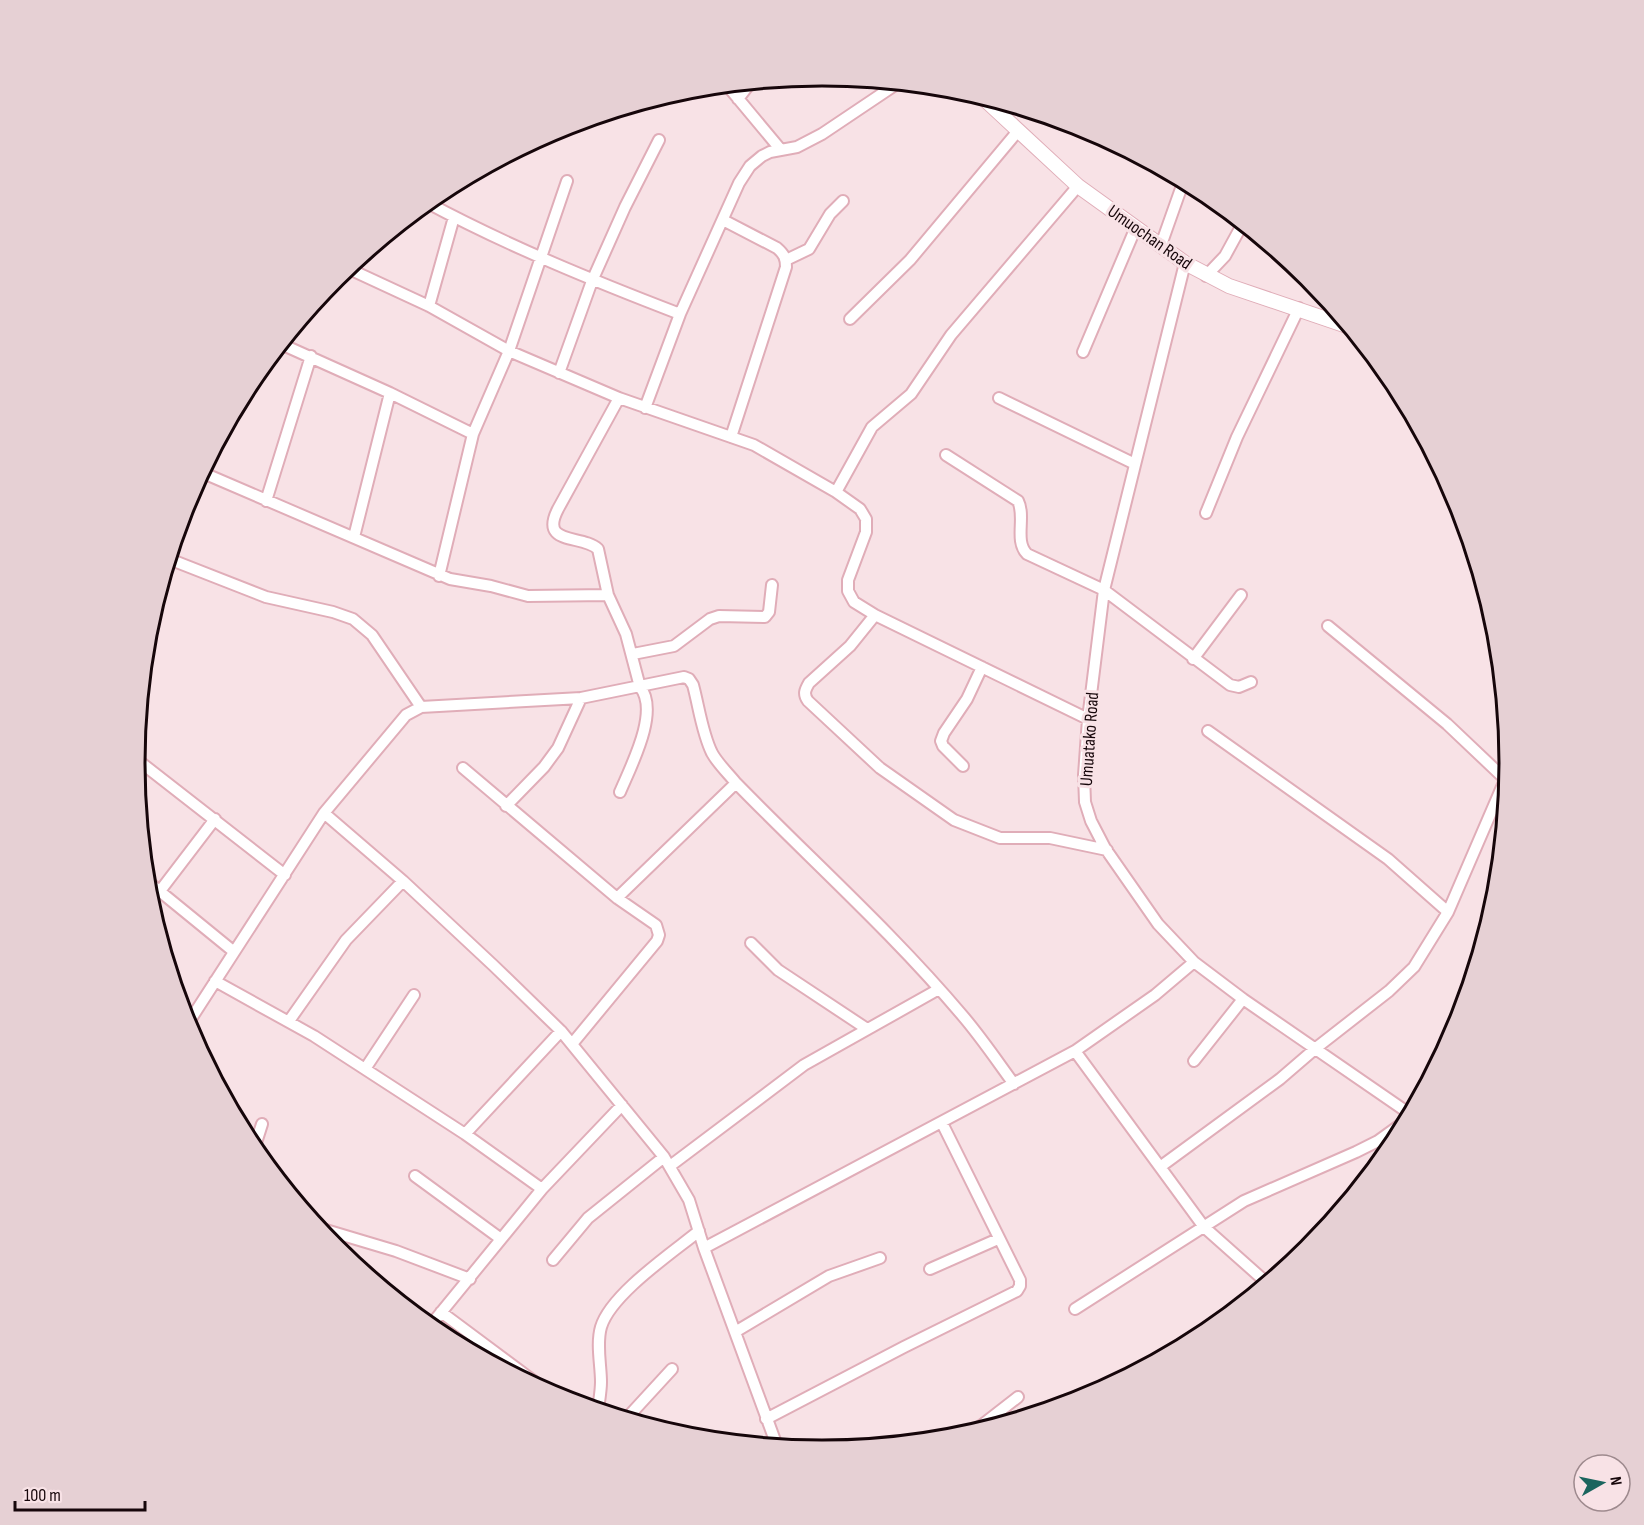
<svg xmlns="http://www.w3.org/2000/svg" width="1644" height="1525" font-family="'Sofia Sans Condensed',sans-serif">
  <style>
    .lines { fill: none; stroke-linecap: round; stroke-linejoin: round }
    .street-casing { stroke: #e0adb8; stroke-width: 14 }
    .secondary-casing { stroke: #e0adb8; stroke-width: 16 }
    .street { stroke: #fff; stroke-width: 10 }
    .secondary { stroke: #fff; stroke-width: 14 }
    .labels { text-anchor: middle; stroke-width: 6; stroke-linejoin: round; paint-order: stroke }
    .street-label { font-size: 18px; fill: #16060a; stroke: #f8e2e6 }
    .rim { fill: none; stroke: #16060a; stroke-width: 3 }
  </style>
  <rect width="100%" height="100%" fill="#f8e2e6"/>
  <g class="lines">
    <!-- street casing -->
    <g class="street-casing">
      <path id="street" d="M726 84 781 150
        M738 99 751 82
        M426 202C508 246 594 281 680 314
        M723 220 777 248C784 254 786 258 786 267L731 437
        M1161 245 1184 180
        M786 260 809 249 830 214 843 201
        M1185 263 1104 590 1088 719 1084 775 1085 802 1091 821 1105 848 1158 924 1194 962 1243 999 1410 1114
        M347 268 429 306 509 351 619 398 754 445 836 492 860 509 866 519V532L848 580V591L854 602 875 615 1088 719
        M1206 276 1225 256 1243 223
        M429 306 454 217
        M850 319 910 260 1018 131
        M281 344 390 393 473 434
        M1083 352 1136 227
        M559 373 592 281 625 207 659 140
        M619 398 558 509C539 546 582 534 598 549L608 595 626 634 640 687C660 711 631 766 620 792
        M999 398 1135 464
        M645 408 680 314 739 183 750 166 762 156 770 152 797 147 822 134 898 83
        M946 455 1018 501C1026 517 1014 541 1027 554L1104 590 1230 685 1239 687 1251 682
        M201 472 450 579 491 586 528 596 608 595
        M836 492 872 427 911 394 951 335 1078 186
        M266 501 311 356
        M1206 513 1237 437 1299 308
        M354 537 390 393
        M169 559 266 597 333 612 353 619 372 635 421 707
        M439 576 473 434 509 351 567 181
        M875 615 850 646 809 683C805 690 803 694 808 701L880 768 954 820 1000 838H1050L1107 850
        M1328 626 1447 724 1505 779
        M633 654 674 646 710 619 719 616 765 617 769 612 772 585
        M1193 659 1241 595
        M1208 731 1388 859 1448 912
        M135 758 285 875
        M963 766 943 746 941 741 944 733 967 699 982 667
        M463 768 617 898 656 925 659 935 657 941 572 1044
        M506 806 544 767 558 748 581 698
        M324 813 403 881 494 966 561 1031 664 1157 689 1200 704 1248 777 1446
        M146 880 233 951
        M160 891 215 819
        M617 898 736 783
        M751 943 778 970 867 1029
        M215 981 314 1036 465 1134 542 1189
        M289 1021 346 940 403 881
        M187 1025 324 813 406 715 421 707 581 698 684 677 689 679 693 685C699 707 702 733 712 753 718 764 728 773 736 783 811 860 892 932 962 1015 981 1037 997 1061 1014 1084
        M1075 1051 1204 1227 1267 1283
        M1194 1061 1243 999
        M365 1069 414 995
        M465 1134 561 1031
        M254 1149 262 1124
        M670 1166 804 1065 939 989
        M1160 1167 1280 1079 1316 1048 1389 991 1414 967 1448 912 1508 773
        M415 1176 501 1239
        M319 1228 396 1251 470 1279
        M704 1248 1075 1051 1155 995 1194 962
        M553 1260 588 1218 664 1157
        M930 1269 998 1239
        M1075 1309 1244 1201 1356 1152 1378 1141 1407 1120
        M441 1312 547 1391
        M430 1326 542 1189 622 1105
        M735 1332 829 1276 880 1258
        M1128 1375 1130 1374
        M598 1410C599 1401 601 1391 601 1382 601 1365 596 1344 601 1327 611 1294 672 1253 699 1231
        M627 1418 672 1369
        M766 1419 904 1347 1017 1291 1020 1286V1280L942 1123
        M973 1432 1018 1397"/>
    </g>
    <!-- secondary casing -->
    <g class="secondary-casing">
      <path id="secondary" d="M981 96 1078 186 1185 263 1229 286 1350 327"/>
    </g>
    <!-- street -->
    <use href="#street" class="street"/>
    <!-- secondary -->
    <use href="#secondary" class="secondary"/>
  </g>
  <g class="labels">
    <!-- street labels -->
    <g class="street-label">
      <text transform="translate(1150 237) rotate(35)" y="6">Umuochan Road</text>
      <text transform="translate(1089 739) rotate(-86)" y="6">Umuatako Road</text>
    </g>
  </g>
  <!-- crop -->
  <path d="M0 0H1644V1525H0ZM145 763a677 677 0 1 1 1354 0a677 677 0 1 1-1354 0Z" fill="#e6d0d4" fill-rule="evenodd"/>
  <path class="rim" d="M145 763a677 677 0 1 1 1354 0a677 677 0 1 1-1354 0Z"/>
  <!-- north arrow -->
  <g transform="translate(1602 1483) rotate(81)"><circle r="28" fill="#f8e2e6" stroke="#9e8a8e" stroke-width="1.5"/>
  <path d="M0-4.5L10 22L0 15L-10 22Z" fill="#1b655e"/>
  <text y="-9" font-size="16" font-weight="bold" text-anchor="middle" fill="#16060a">N</text>
  </g>
  <!-- scale -->
  <path d="M15 1501v9h130v-9" fill="none" stroke="#16060a" stroke-width="3"/>
  <text x="24" y="1501" font-size="18" fill="#16060a" stroke="#f8e2e6" stroke-width="4.5" paint-order="stroke">100 m</text>
</svg>
